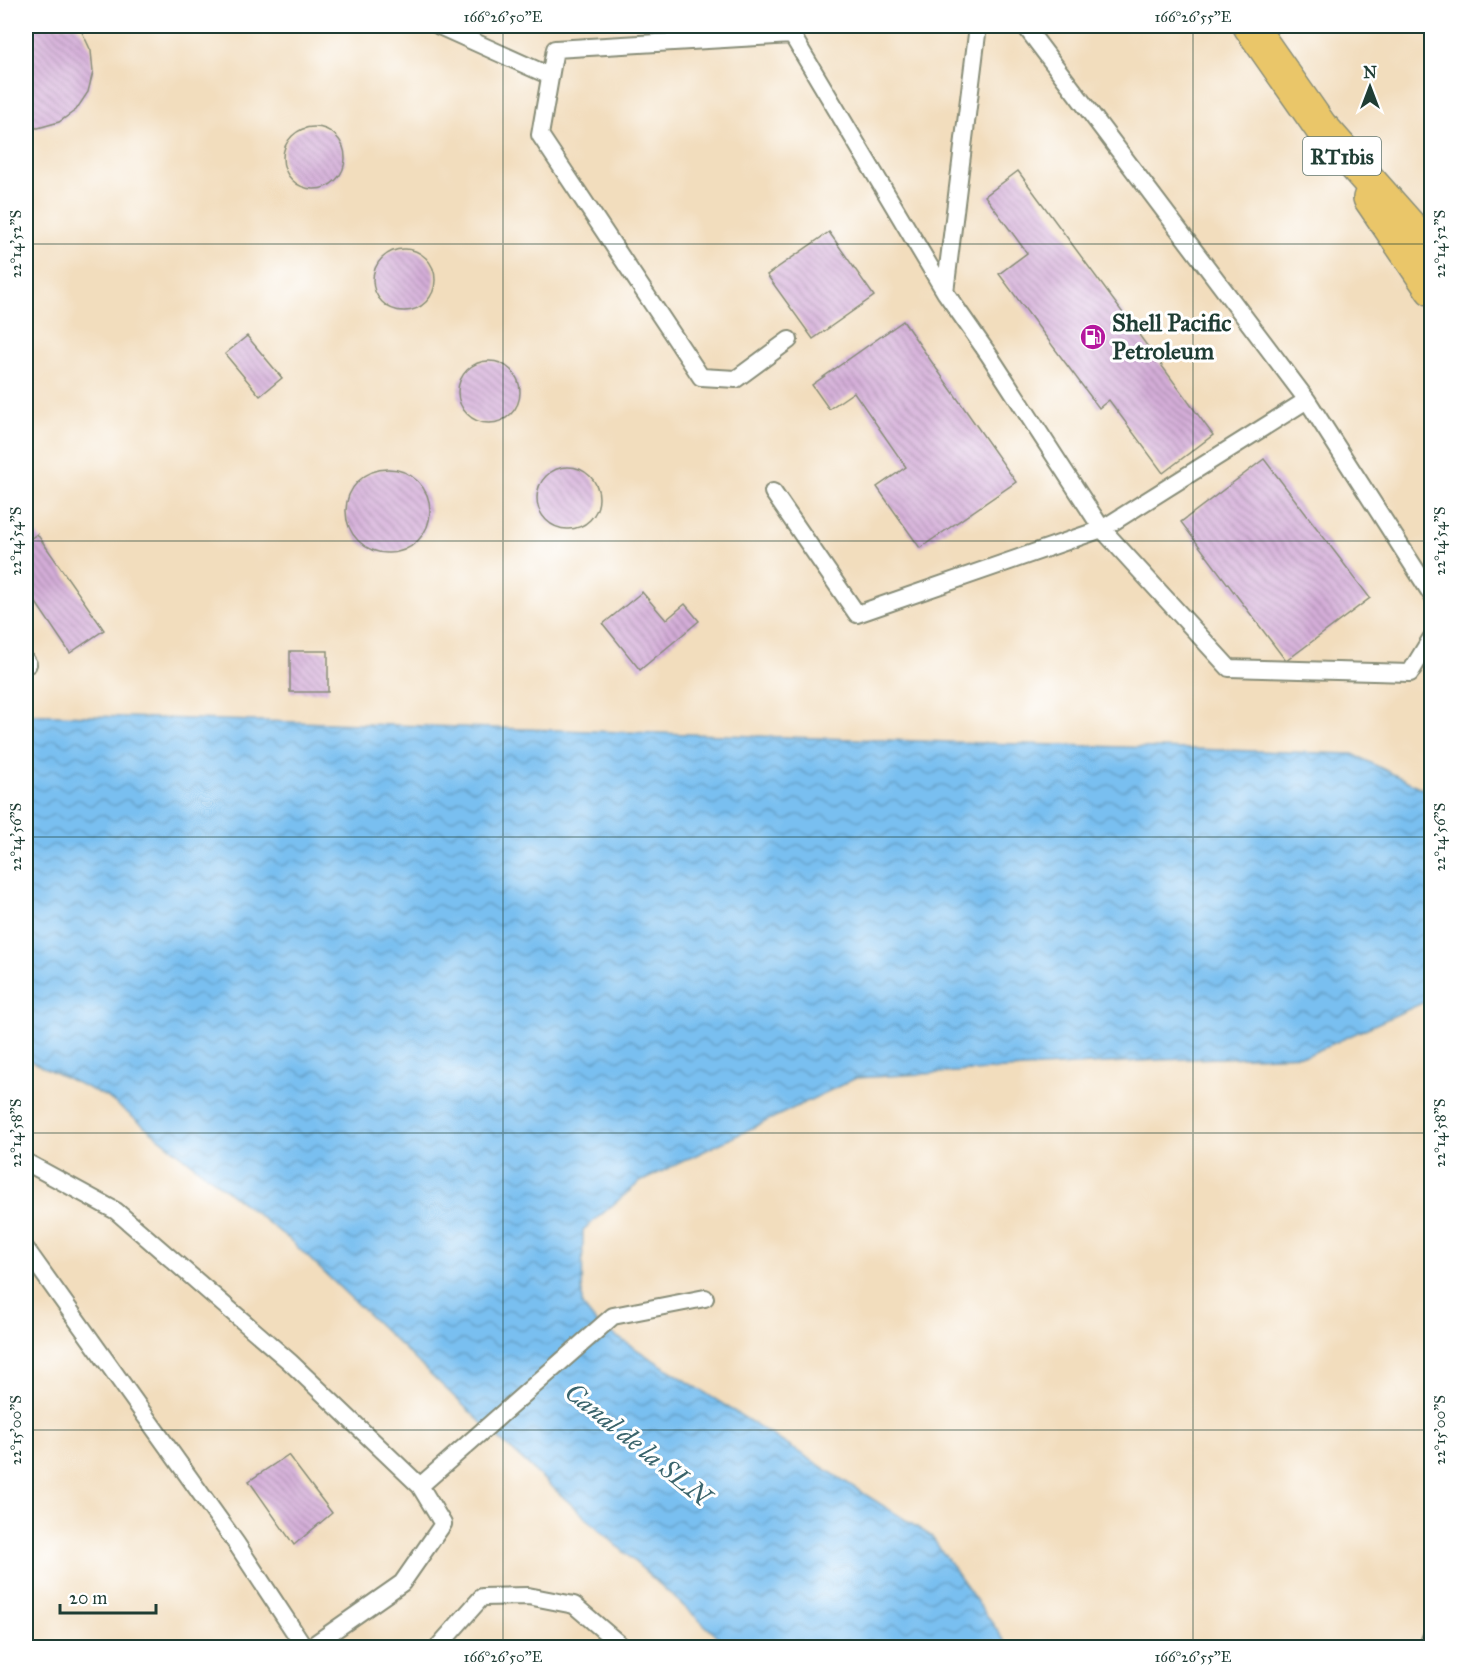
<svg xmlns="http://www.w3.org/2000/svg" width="1457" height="1673" font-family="'IM FELL Great Primer',serif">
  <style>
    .water { fill: url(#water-waves); stroke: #4c7e92; stroke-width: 1.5 }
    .building { fill: url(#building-back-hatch) }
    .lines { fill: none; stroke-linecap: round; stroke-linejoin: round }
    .service-casing { stroke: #888d78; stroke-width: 20 }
    .primary-casing { stroke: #888d78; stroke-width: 36 }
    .trunk-casing { stroke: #888d78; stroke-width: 36 }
    .service { stroke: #fff; stroke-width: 16 }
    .primary { stroke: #eac669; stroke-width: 33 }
    .trunk { stroke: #eac669; stroke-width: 33 }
    .ticks { fill: none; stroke: #1f3d34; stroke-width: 1.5; stroke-opacity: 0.45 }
    .labels { text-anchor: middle; stroke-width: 6; stroke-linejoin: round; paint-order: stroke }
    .shield { fill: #fff; stroke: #627771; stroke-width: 1.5 }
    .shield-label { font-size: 22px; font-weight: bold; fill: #1f3d34 }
    .poi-label { font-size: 24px; font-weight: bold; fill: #1f3d34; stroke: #fff; text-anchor: start }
    .water-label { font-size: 26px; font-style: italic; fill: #3a646c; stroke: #fff }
    .neatline { fill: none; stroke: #1f3d34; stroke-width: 2 }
    .ticks-label { font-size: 15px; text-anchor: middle; fill: #1f3d34 }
  </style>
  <defs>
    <pattern id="water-waves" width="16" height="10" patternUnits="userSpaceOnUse" patternTransform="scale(1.5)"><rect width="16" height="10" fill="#79bff0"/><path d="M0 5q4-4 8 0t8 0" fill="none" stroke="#639cc3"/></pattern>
    <pattern id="building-back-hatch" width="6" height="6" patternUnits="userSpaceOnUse" patternTransform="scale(1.5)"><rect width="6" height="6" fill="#d4add8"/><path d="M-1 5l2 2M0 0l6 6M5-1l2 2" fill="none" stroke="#ab8eb0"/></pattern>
  </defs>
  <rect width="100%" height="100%" fill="#fff"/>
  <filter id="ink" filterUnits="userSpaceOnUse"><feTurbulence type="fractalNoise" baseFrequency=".0167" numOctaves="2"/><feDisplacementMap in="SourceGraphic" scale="12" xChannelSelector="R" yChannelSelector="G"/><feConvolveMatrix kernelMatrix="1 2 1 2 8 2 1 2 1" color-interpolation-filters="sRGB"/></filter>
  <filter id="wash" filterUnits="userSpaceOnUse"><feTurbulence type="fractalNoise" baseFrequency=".008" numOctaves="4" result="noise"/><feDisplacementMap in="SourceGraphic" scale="24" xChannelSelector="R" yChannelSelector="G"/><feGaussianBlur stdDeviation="1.35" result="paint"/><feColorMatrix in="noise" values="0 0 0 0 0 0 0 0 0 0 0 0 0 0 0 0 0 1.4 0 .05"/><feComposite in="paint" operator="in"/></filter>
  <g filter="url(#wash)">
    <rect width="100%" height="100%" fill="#f2ddbd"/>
    <!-- water -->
    <path class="water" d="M26 714 1353 754 1431 793V999L1308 1055 1159 1060 856 1078 640 1182 583 1230 582 1305 598 1325 931 1536 1009 1647H729L487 1428 290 1240 107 1097 26 1059Z"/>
    <g id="blocks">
      <!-- building -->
      <path class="building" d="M26 26H76L82 32 91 51 93 72 88 92 76 110 59 122 38 128 26 127Z
        M283 158a31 31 0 1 1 62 0a31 31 0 1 1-62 0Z
        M1018 171 1213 435 1163 473 1109 400 1099 408 999 274 1027 253 985 196Z
        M829 232 874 296 813 339 767 275Z
        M373 280a31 31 0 1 1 62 0a31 31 0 1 1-62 0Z
        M903 321 1016 482 920 548 877 487 906 467 854 392 829 409 812 385Z
        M247 336 282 378 260 396 225 354Z
        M458 392a31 31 0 1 1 62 0a31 31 0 1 1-62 0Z
        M1264 459 1370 598 1286 661 1181 522Z
        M537 498a31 31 0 1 1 62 0a31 31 0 1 1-62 0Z
        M346 511a42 42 0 1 1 84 0a42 42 0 1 1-84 0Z
        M37 534 104 630 70 653 26 588V542Z
        M642 592 666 620 685 604 699 621 640 670 603 624Z
        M290 651H328V692H290Z
        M288 1455 332 1513 294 1545 249 1481Z"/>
    </g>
  </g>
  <g filter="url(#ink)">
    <use href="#blocks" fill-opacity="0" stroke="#888d78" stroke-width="1.5"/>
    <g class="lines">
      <!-- service casing -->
      <g class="service-casing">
        <path id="service" d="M439 26 550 76
          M1025 26 1307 400 1432 595
          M945 292 978 26
          M789 340 736 379 701 377 540 135 555 49 792 35 945 292 989 355 1102 529 1229 668 1410 673 1432 637
          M773 492 857 614 1102 529 1307 400
          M26 661 28 664
          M26 1162 116 1211 290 1362 420 1486 443 1524 402 1583 309 1648
          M26 1249 236 1543 305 1648
          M420 1486 613 1316 705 1298
          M437 1648 482 1597 528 1596 574 1605 624 1648
          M1427 1648 1432 1635"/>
      </g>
      <!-- primary casing -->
      <g class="primary-casing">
        <path id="primary" d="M1250 26 1341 156
          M1370 198 1432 289"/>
      </g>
      <!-- trunk casing -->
      <g class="trunk-casing">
        <path id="trunk" d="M1325 131 1432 252"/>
      </g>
      <!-- service -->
      <use href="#service" class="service"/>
      <!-- primary -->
      <use href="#primary" class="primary"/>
      <!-- trunk -->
      <use href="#trunk" class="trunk"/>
    </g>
  </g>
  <!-- ticks -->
  <path class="ticks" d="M503 26V1648M1193 26V1648M26 244H1432M26 541H1432M26 837H1432M26 1133H1432M26 1430H1432"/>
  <!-- icons -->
  <defs>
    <g id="fuel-disc" transform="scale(1.35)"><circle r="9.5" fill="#b5179e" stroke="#fff"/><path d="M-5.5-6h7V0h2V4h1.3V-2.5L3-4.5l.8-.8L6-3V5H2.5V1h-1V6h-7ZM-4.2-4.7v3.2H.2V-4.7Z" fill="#fff"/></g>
  </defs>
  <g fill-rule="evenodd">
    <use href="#fuel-disc" x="1093" y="337"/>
  </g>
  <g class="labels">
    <!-- shield labels -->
    <rect class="shield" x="1303" y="137" width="78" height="38" rx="4.5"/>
    <g class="shield-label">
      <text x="1342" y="164">RT1bis</text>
    </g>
    <!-- poi labels -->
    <g class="poi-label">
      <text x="1112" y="331">Shell Pacific<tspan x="1112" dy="28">Petroleum</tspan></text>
    </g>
    <!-- water labels -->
    <g class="water-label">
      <text transform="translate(638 1444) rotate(39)" y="9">Canal de la SLN</text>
    </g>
  </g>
  <!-- margin -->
  <rect width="1457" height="1673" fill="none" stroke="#fff" stroke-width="66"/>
  <!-- north arrow -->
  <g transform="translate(1370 87)" stroke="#ffffff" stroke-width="4.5" paint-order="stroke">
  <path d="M0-4.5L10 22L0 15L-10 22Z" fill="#1f3d34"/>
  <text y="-9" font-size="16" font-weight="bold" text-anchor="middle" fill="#1f3d34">N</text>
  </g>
  <!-- scale -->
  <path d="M60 1604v9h96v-9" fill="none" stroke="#1f3d34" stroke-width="3"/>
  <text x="69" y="1604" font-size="18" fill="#1f3d34" stroke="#ffffff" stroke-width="4.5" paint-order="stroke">20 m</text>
  <rect x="33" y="33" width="1391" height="1607" class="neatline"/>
  <g class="ticks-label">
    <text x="503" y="22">166°26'50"E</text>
    <text x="1193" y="22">166°26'55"E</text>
    <text transform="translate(16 244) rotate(-90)" y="5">22°14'52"S</text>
    <text transform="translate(1440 244) rotate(-90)" y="5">22°14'52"S</text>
    <text transform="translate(16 541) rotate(-90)" y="5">22°14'54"S</text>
    <text transform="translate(1440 541) rotate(-90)" y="5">22°14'54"S</text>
    <text transform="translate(16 837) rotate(-90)" y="5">22°14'56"S</text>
    <text transform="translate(1440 837) rotate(-90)" y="5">22°14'56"S</text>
    <text transform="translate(16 1133) rotate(-90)" y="5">22°14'58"S</text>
    <text transform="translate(1440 1133) rotate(-90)" y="5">22°14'58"S</text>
    <text transform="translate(16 1430) rotate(-90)" y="5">22°15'00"S</text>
    <text transform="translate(1440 1430) rotate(-90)" y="5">22°15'00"S</text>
    <text x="503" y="1662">166°26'50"E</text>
    <text x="1193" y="1662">166°26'55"E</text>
  </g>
</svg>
